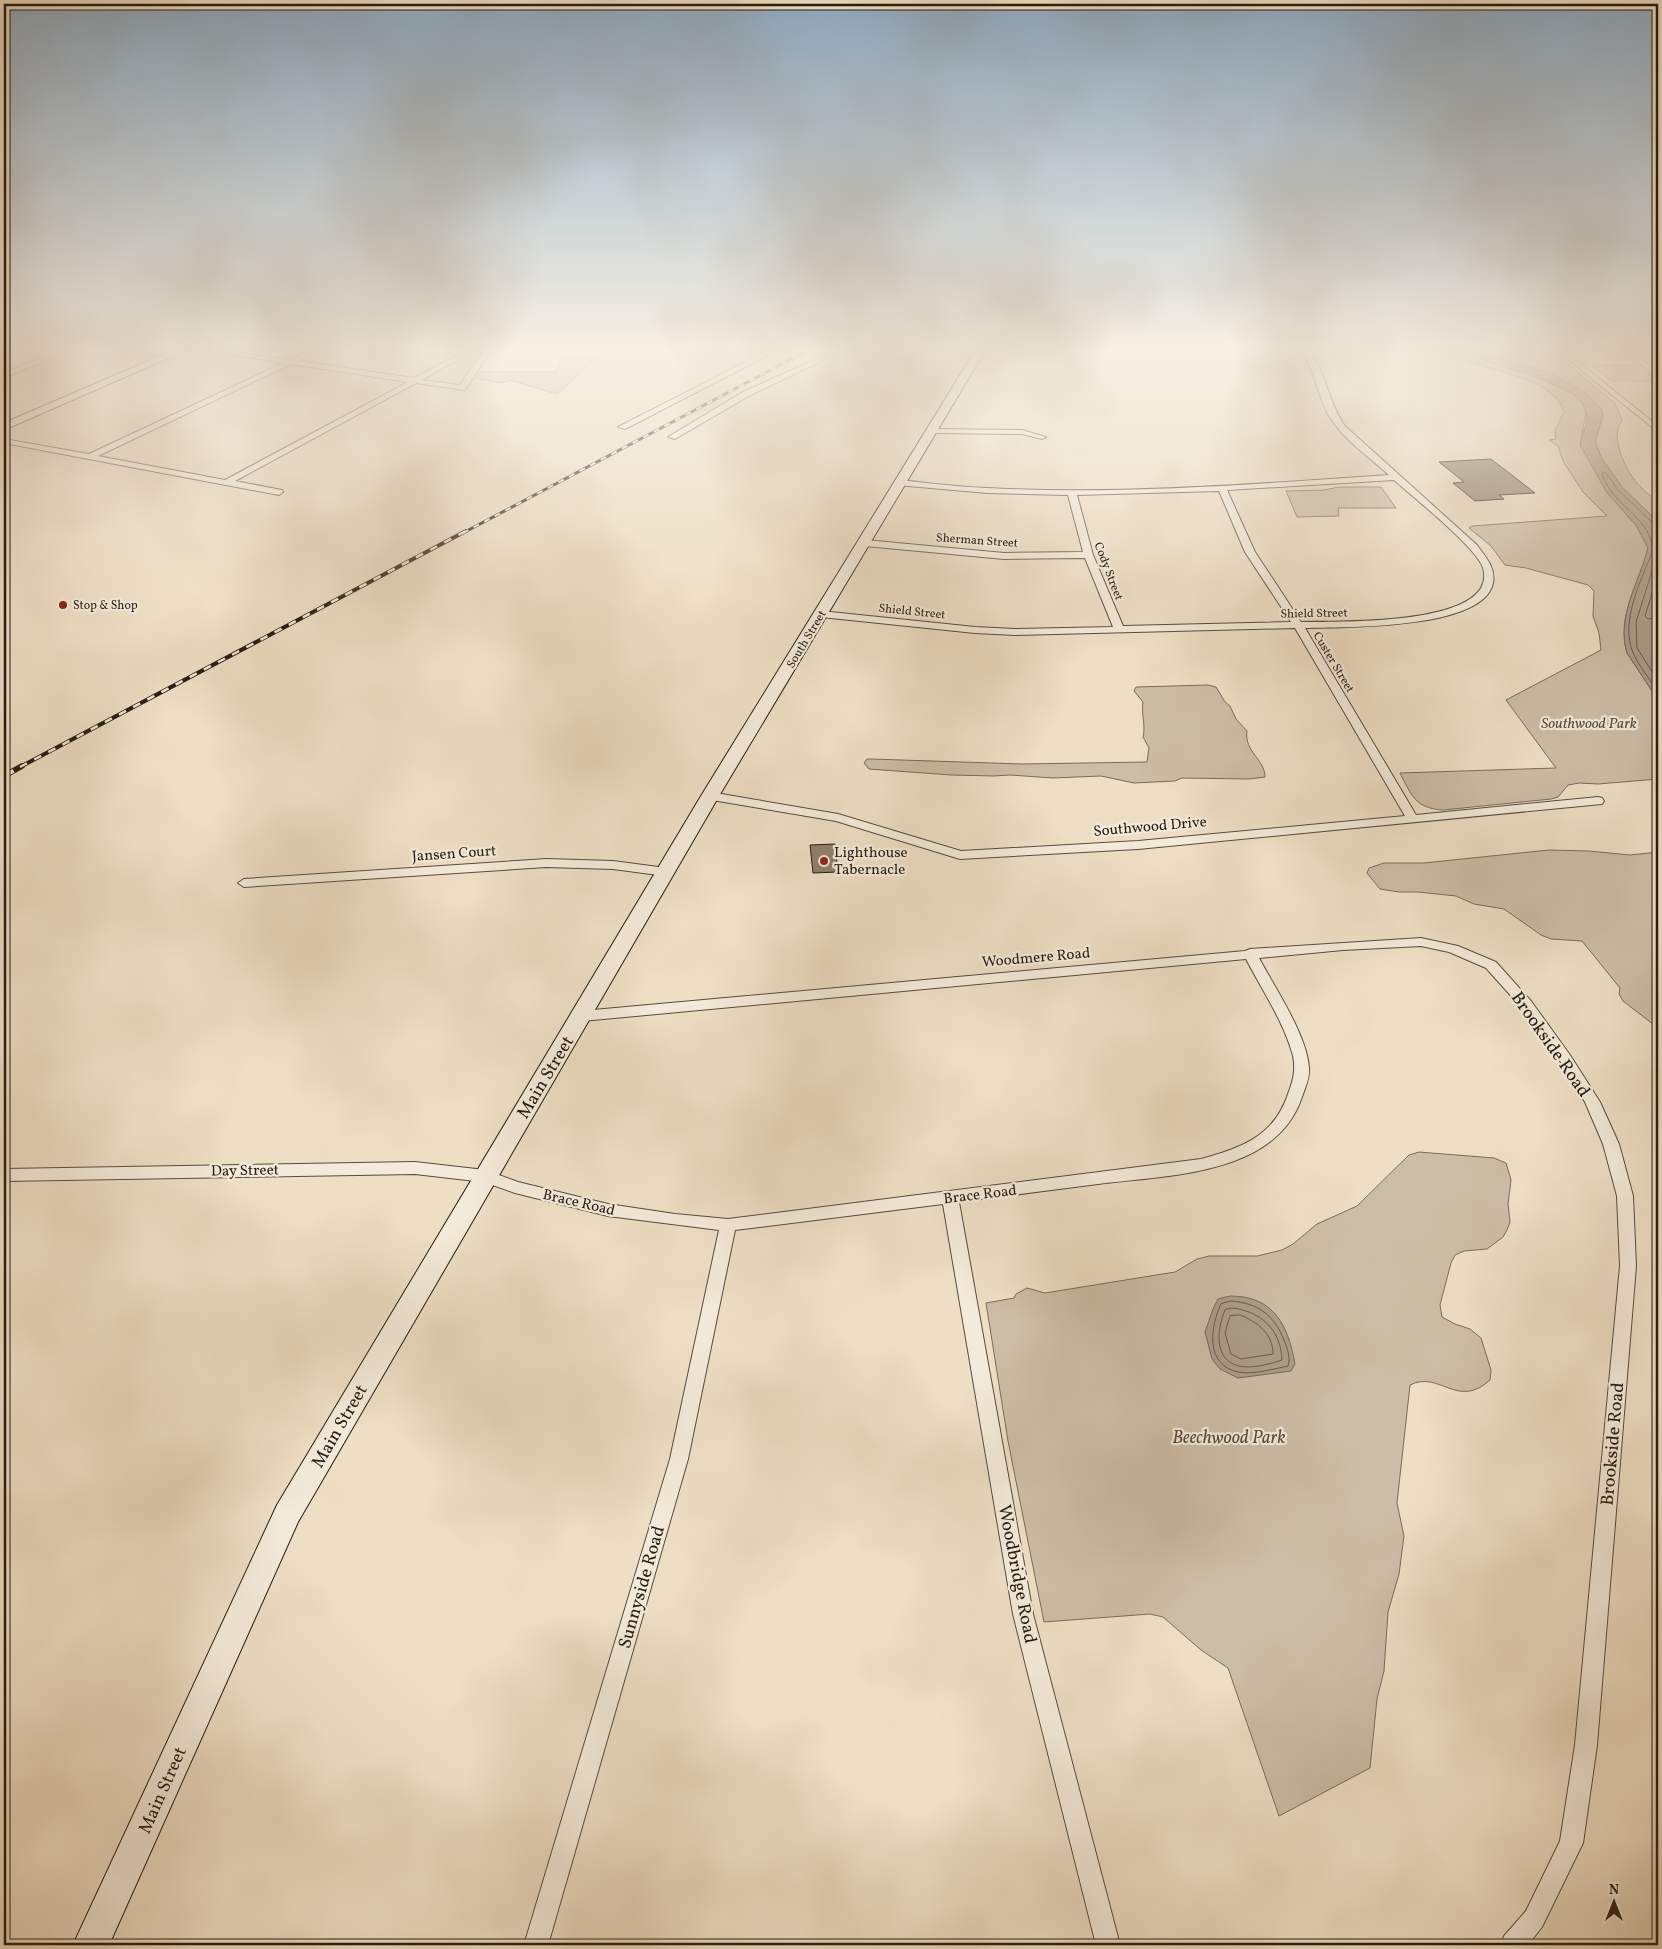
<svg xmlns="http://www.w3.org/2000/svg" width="1662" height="1949" font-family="Vollkorn,serif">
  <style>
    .green { fill: #ccbda6; stroke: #796c5c }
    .water { fill: #aa9c87; stroke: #756958 }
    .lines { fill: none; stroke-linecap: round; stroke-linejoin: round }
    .shore { stroke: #685c4c; stroke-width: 1 }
    .building { fill: #8e816e; stroke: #261c11 }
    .street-casing { stroke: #584c3e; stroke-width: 2 }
    .secondary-casing { stroke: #261c11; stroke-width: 2 }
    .street { fill: #f4ead9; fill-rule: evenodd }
    .secondary { fill: #f4ead9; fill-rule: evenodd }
    .rail-far2-casing { stroke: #261c11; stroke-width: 3 }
    .rail-far1-casing { stroke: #261c11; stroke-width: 4 }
    .rail-casing { stroke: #261c11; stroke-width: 5.5 }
    .rail-far2 { stroke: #f4ead9; stroke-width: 2; stroke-dasharray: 6; stroke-linecap: butt }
    .rail-far1 { stroke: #f4ead9; stroke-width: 2.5; stroke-dasharray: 8; stroke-linecap: butt }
    .rail { stroke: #f4ead9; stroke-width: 4; stroke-dasharray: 11; stroke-linecap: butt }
    .poi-dot { fill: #8f2418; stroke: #f4ead9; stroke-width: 2 }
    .labels { text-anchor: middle; stroke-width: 4.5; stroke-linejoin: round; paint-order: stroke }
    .far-street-label { font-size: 12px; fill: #261c11; stroke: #f4ead9 }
    .far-poi-label { font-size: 12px; fill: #261c11; stroke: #f4ead9; text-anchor: start }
    .park-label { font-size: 15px; font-style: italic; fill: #584c3e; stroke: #f4ead9 }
    .street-label { font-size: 15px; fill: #261c11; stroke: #f4ead9 }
    .poi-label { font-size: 15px; fill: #261c11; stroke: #f4ead9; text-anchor: start }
    .near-street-label { font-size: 18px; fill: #261c11; stroke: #f4ead9 }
    .near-park-label { font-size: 18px; font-style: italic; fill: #584c3e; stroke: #f4ead9 }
  </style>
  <rect width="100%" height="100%" fill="#eedec4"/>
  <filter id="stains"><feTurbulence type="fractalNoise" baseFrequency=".004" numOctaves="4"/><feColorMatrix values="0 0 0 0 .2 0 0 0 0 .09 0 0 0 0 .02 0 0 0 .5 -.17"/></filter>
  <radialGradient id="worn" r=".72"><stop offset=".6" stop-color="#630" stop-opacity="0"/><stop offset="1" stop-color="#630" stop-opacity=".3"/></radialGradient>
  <!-- green -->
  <path class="green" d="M1446 349H1463L1488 362 1532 374 1573 394 1583 404 1586 412 1580 445 1628 517 1636 525 1648 548C1639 582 1616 617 1627 653L1658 700V779L1598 784 1579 783 1568 785 1558 797 1551 799 1443 810C1415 808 1412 796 1400 773L1556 768 1506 700 1601 650 1599 633 1593 616 1594 591 1588 585 1526 568 1505 565 1491 546 1469 528 1472 526 1607 516 1583 492 1563 461 1558 446 1549 440 1556 439 1555 430 1564 412C1556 382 1504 373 1477 364 1466 360 1456 355 1446 349Z
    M1477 349H1549L1615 403 1622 420C1620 424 1617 430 1617 435 1618 459 1636 490 1658 500V522L1622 487 1602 459 1595 441 1603 416 1550 373 1504 360Z
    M561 356 598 357 557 394 510 380 500 383 476 378 481 372H556Z
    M1593 365H1637L1658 381H1611Z
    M1339 487H1381L1396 508H1338L1339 516 1297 517 1286 491 1324 490Z
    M1208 685 1216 687 1225 702 1230 706 1236 719 1247 731C1244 752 1265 759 1265 777L1249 779 1182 778 1175 781 1134 783 1101 776 1053 778 1010 775 994 776 951 775 869 769 864 763 867 759H871L1022 764 1147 762 1149 748 1143 737C1146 725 1141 715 1143 702L1134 691 1136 687Z
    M1549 850 1589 851 1630 855 1658 852V1028L1623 1001 1619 994 1620 988 1582 941 1551 939 1541 935 1504 909 1474 904 1456 896 1418 892H1399L1380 889 1367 873 1369 868 1384 863H1424Z
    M1419 1152 1494 1158 1506 1163 1511 1180 1508 1204 1510 1222 1507 1230 1503 1237 1487 1249 1464 1251 1455 1255 1451 1263 1440 1305 1442 1317 1455 1324 1470 1329 1481 1338 1491 1370 1490 1380C1457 1410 1440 1370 1410 1385L1397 1503 1404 1536 1399 1574 1388 1612 1384 1671 1377 1699 1370 1768 1279 1816 1228 1668 1201 1650 1163 1617 1150 1614 1044 1622 1008 1441 986 1303 1014 1298 1016 1294 1027 1288 1045 1293 1175 1272 1197 1259 1209 1256H1257L1282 1250 1293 1244 1317 1224 1357 1206 1409 1155Z"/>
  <!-- water -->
  <path class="water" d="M1463 349H1477L1504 360 1550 373 1584 391 1602 410 1603 416 1595 441 1602 459 1622 487 1658 522V623L1656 637 1658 656V700L1627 653C1616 616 1640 582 1648 548L1636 525 1607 493 1580 445C1581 435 1589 423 1586 412 1579 377 1487 370 1463 349Z
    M1230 1296C1274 1296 1288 1325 1295 1364L1291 1371 1238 1378 1220 1369 1212 1359 1205 1332 1213 1309 1218 1299Z"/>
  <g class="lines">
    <!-- shore -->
    <path class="shore" d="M1658 524 1653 523 1618 490 1606 473H1602C1609 501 1642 513 1651 540 1655 553 1648 560 1644 572 1635 594 1623 626 1632 650 1637 664 1650 679 1658 692
      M1658 552 1636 622 1637 648 1658 681
      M1658 574 1645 616 1648 619 1658 617
      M1231 1301C1258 1303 1274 1315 1284 1340 1287 1348 1291 1357 1288 1366 1273 1369 1253 1375 1238 1372 1205 1365 1210 1327 1221 1304Z
      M1232 1308C1261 1311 1281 1330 1282 1360 1270 1364 1252 1369 1239 1366 1213 1360 1217 1329 1225 1310Z
      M1240 1315C1258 1322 1273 1334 1273 1354L1241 1359 1231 1354 1225 1333 1230 1316Z"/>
  </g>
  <!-- building -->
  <path class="building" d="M1491 459 1535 493 1499 495 1504 499 1475 501 1453 483 1464 482 1439 462Z
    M835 844 838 872 813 873 810 845Z"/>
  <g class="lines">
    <!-- street casing -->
    <g class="street-casing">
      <path id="street" d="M62 349H72L4 378V373Z
        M206 349C233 349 260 358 287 359 298 359 308 349 320 349L298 361 414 378 469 349H477L422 380 460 385 485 349H492L465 390 416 383 235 481 282 490 283 492 279 495 4 443V439L89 454 283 363 209 351ZM291 364 408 382 225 480 98 456Z
        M771 349H780L625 429 618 427Z
        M837 349H846L747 397 675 439 668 437 741 393Z
        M1300 349H1308C1326 371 1328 403 1345 426L1477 545C1485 556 1496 568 1493 583 1484 630 1341 627 1305 628L1416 815 1598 797 1602 798 1604 801 1602 804 1138 849 960 859 836 821 706 799 704 796 706 793 710 792 838 814 961 851 1138 841 1405 816 1295 628 1015 635 975 633 821 617 816 614 821 611 975 627 1015 629 1113 627 1085 558 1004 559 865 546 860 543 865 540 1004 553 1083 552 1068 495 987 493 897 485V481L900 480C929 483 958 487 987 488 1121 495 1256 484 1389 475 1369 457 1343 439 1329 416 1317 395 1315 369 1300 349ZM1394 480C1412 496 1477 548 1483 568 1500 627 1334 621 1301 622L1255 552 1227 490ZM1219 491 1245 552 1291 622 1123 626 1093 555 1077 495Z
        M1555 349H1562L1658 426V432Z
        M1621 349H1628L1658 372V377Z
        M929 429 1022 430 1046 437 1042 439 1022 434 932 433 928 431Z
        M546 859 613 861 666 868 672 872 666 876 613 869 546 867 244 887 238 883 244 879Z
        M1421 938 1458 946 1496 962 1531 1001 1570 1055 1600 1102 1619 1144 1633 1196 1636 1266 1597 1745 1583 1843 1542 1927 1528 1945H1501L1504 1936 1526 1911 1560 1841 1575 1745 1620 1266 1617 1196 1603 1144 1585 1102 1560 1061 1521 1007 1486 968 1449 952 1421 946 1343 950 1259 958C1275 988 1307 1035 1309 1068 1310 1078 1305 1088 1302 1097 1276 1176 1167 1175 1098 1184 1052 1190 1005 1196 959 1202L1033 1614 1120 1945H1096L1013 1614 943 1204 735 1230 688 1459 548 1945H524L670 1459 719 1230 608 1216 515 1193 484 1182 415 1174 4 1181V1169L415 1162 485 1170 518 1182 608 1204 675 1214 728 1219 1201 1159C1242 1148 1274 1136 1288 1094 1293 1081 1296 1070 1293 1056 1284 1022 1262 990 1246 959L582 1021 577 1019 575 1016 577 1013 582 1011 1245 951 1250 949Z"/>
    </g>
    <!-- secondary casing -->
    <g class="secondary-casing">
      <path id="secondary" d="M176 349H189L4 430V423Z
        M976 349H986L719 796 298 1522 109 1945H73L277 1505 701 796Z"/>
    </g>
    <!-- street -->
    <use href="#street" class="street"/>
    <!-- secondary -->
    <use href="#secondary" class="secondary"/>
    <!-- rail-far2 casing -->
    <g class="rail-far2-casing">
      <path id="rail-far2" d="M463 533 810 349"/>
    </g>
    <!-- rail-far1 casing -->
    <g class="rail-far1-casing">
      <path id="rail-far1" d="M20 767 466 531"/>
    </g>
    <!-- rail casing -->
    <g class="rail-casing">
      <path id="rail" d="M4 776 22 766"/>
    </g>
    <!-- rail-far2 -->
    <use href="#rail-far2" class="rail-far2"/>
    <!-- rail-far1 -->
    <use href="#rail-far1" class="rail-far1"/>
    <!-- rail -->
    <use href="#rail" class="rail"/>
  </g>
  <!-- sky -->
  <linearGradient id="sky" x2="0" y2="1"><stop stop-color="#8faac1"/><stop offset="0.56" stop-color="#f7f0e4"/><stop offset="1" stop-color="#f7f0e4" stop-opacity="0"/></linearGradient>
  <rect width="1662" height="622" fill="url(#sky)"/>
  <!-- markers -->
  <g class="poi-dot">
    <circle cx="63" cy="605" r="5"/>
    <circle cx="824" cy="861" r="5"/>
  </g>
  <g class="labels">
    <!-- far-street labels -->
    <g class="far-street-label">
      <text transform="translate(977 540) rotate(4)" y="4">Sherman Street</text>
      <text transform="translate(1109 571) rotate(69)" y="4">Cody Street</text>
      <text transform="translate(912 611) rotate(6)" y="4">Shield Street</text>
      <text transform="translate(1314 613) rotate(-1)" y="4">Shield Street</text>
      <text transform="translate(806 639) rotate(-59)" y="4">South Street</text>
      <text transform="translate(1334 662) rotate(59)" y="4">Custer Street</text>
    </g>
    <!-- far-poi labels -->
    <g class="far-poi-label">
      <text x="73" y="609">Stop &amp; Shop</text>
    </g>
    <!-- park labels -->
    <g class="park-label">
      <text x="1589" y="728">Southwood Park</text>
    </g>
    <!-- street labels -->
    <g class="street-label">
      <text transform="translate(1150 826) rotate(-5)" y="5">Southwood Drive</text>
      <text transform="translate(454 853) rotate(-4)" y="5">Jansen Court</text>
      <text transform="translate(1036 957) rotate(-5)" y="5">Woodmere Road</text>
      <text transform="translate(245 1170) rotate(-1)" y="5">Day Street</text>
      <text transform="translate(980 1194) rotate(-7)" y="5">Brace Road</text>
      <text transform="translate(579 1202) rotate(13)" y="5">Brace Road</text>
    </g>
    <!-- poi labels -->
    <g class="poi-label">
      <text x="834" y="857">Lighthouse<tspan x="834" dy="17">Tabernacle</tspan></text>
    </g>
    <!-- near-street labels -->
    <g class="near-street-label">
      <text transform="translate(1551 1044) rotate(55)" y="6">Brookside Road</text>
      <text transform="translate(545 1077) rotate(-59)" y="6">Main Street</text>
      <text transform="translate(339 1426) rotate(-60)" y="6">Main Street</text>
      <text transform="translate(1612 1444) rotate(-85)" y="6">Brookside Road</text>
      <text transform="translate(1018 1574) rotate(79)" y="6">Woodbridge Road</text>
      <text transform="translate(641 1587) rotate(-74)" y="6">Sunnyside Road</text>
      <text transform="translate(162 1790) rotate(-66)" y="6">Main Street</text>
    </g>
    <!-- near-park labels -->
    <g class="near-park-label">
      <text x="1229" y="1443">Beechwood Park</text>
    </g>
  </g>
  <!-- margin -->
  <rect width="1662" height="1949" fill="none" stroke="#eedec4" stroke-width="20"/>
  <rect x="5" y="5" width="1652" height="1939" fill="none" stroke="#261c11" stroke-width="2.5"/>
  <rect x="10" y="10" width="1642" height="1929" fill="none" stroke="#261c11"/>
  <!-- north arrow -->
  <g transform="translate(1614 1902)" stroke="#f4ead9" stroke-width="4" paint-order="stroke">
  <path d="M0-4L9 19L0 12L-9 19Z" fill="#261c11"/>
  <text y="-8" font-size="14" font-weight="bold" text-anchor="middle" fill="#261c11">N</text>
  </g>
  <rect width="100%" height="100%" filter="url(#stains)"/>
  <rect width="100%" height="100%" fill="url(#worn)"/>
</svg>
